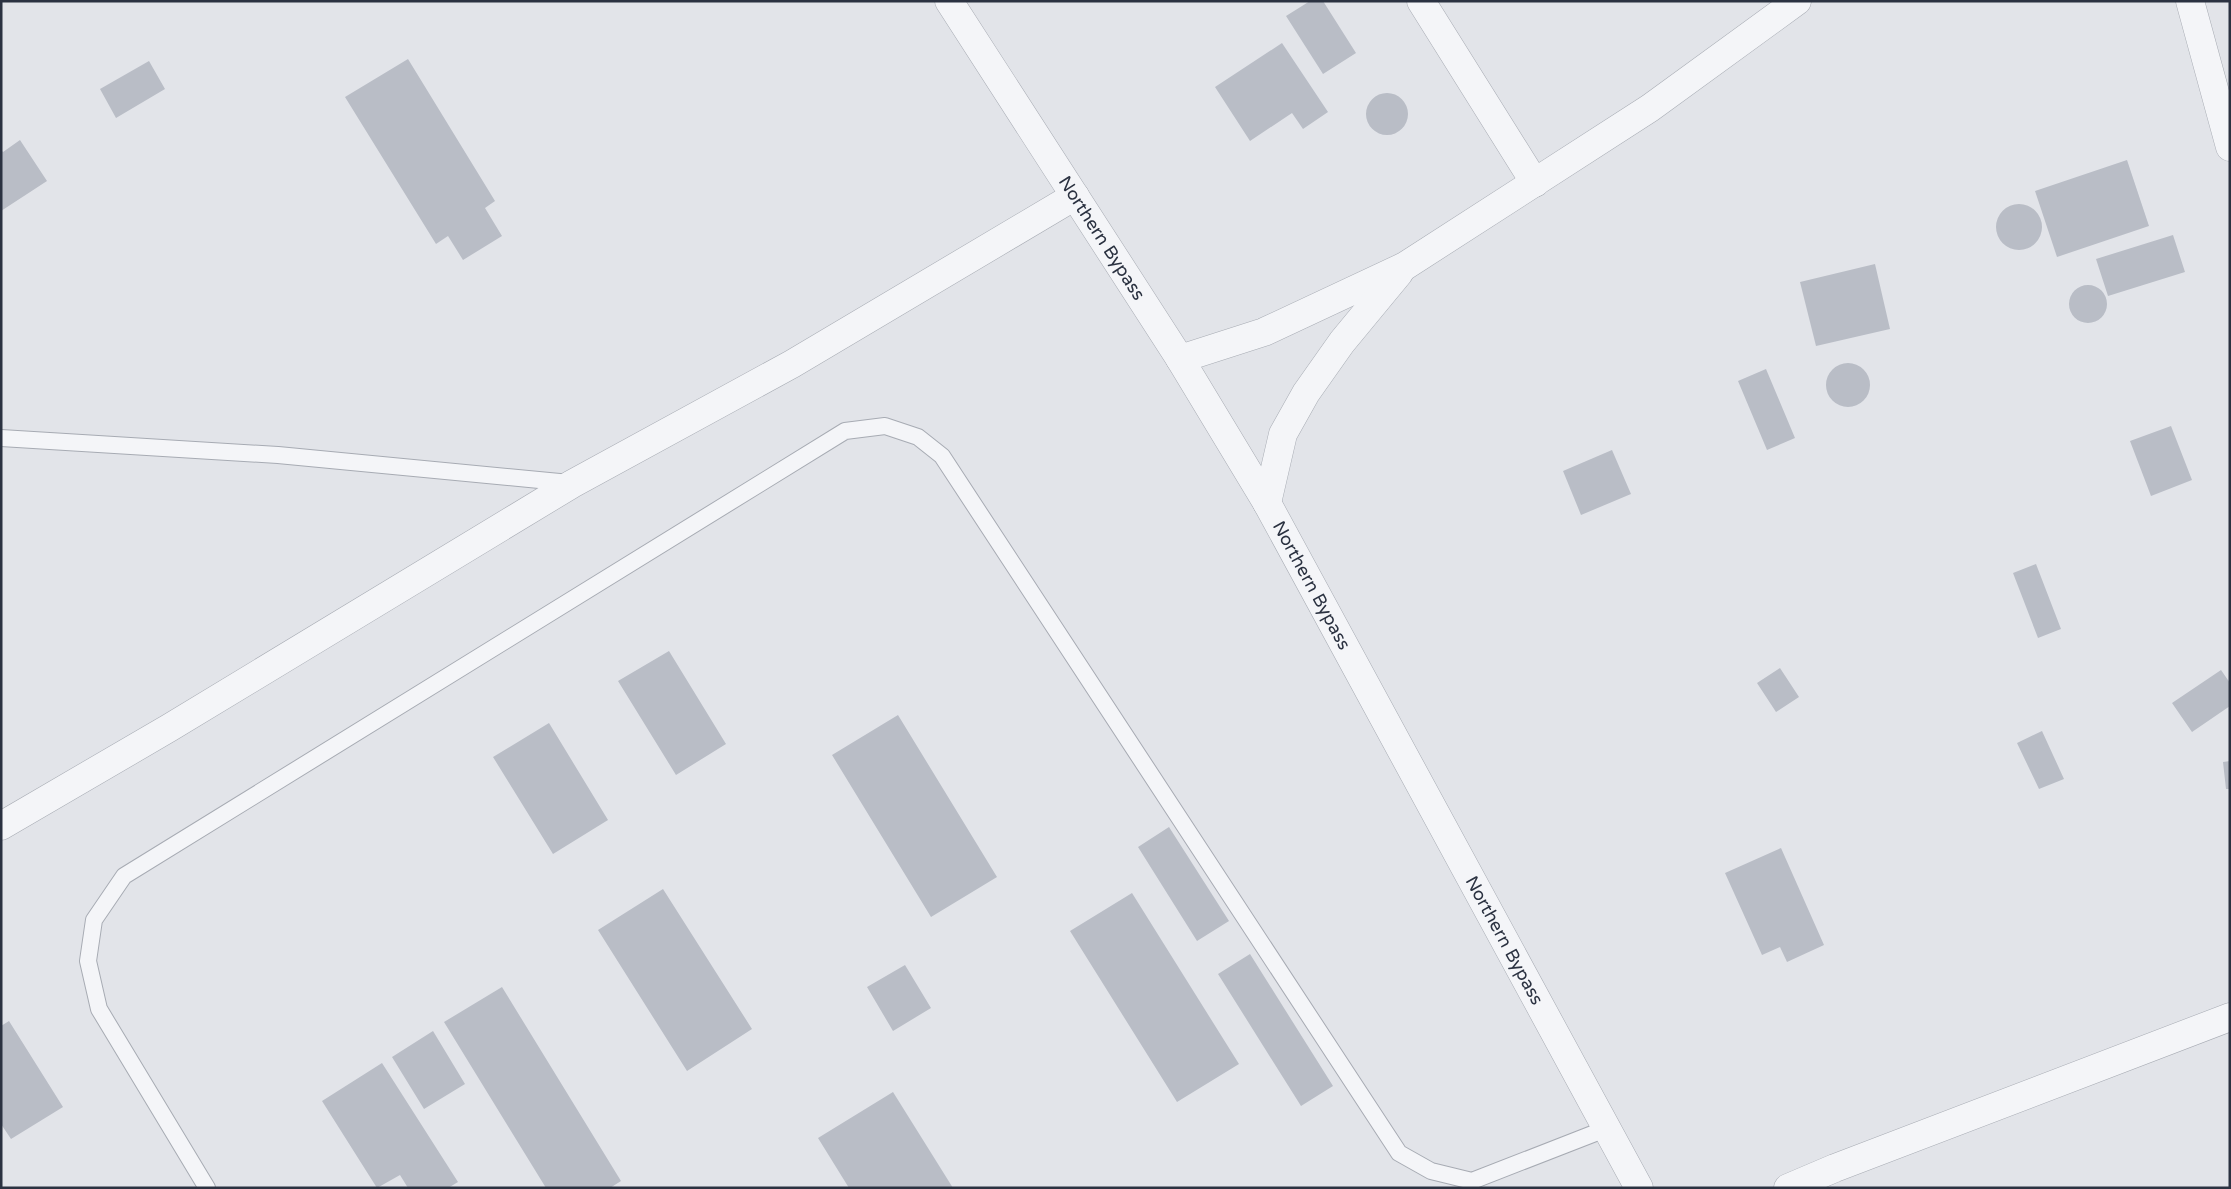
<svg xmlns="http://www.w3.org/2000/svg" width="2231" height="1189" font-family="'Varela Round',sans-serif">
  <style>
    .building { fill: #b9bdc6 }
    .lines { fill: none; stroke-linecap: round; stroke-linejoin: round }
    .lane-casing { stroke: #a7abb3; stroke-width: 18 }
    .street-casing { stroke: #a7abb3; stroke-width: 29 }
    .lane { stroke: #f4f5f8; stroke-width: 16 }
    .street { stroke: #f4f5f8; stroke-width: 28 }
    .labels { text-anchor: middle; stroke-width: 4; stroke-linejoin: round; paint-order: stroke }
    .street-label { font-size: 18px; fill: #2b3241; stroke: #f1f3f7 }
  </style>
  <rect width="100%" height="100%" fill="#e2e4e9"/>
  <!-- building -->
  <path class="building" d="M1310 1H1323L1356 53 1323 74 1286 16Z
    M1282 43 1328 112 1303 129 1292 113 1250 141 1215 87Z
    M408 59 495 201 485 208 502 236 463 260 448 236 436 244 345 97Z
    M149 61 165 89 116 118 100 89Z
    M1366 114a21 21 0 1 1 42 0a21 21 0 1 1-42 0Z
    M20 140 47 181 1 211V150L3 152Z
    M2127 160 2149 226 2057 257 2035 191Z
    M1996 227a23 23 0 1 1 46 0a23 23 0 1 1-46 0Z
    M2173 235 2185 272 2108 296 2096 259Z
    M1875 264 1890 329 1816 346 1800 282Z
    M2069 304a19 19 0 1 1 38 0a19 19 0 1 1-38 0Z
    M1826 385a22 22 0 1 1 44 0a22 22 0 1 1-44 0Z
    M1766 369 1795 438 1767 450 1738 381Z
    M2171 426 2192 480 2151 496 2130 441Z
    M1612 450 1631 494 1581 515 1563 471Z
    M2036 564 2061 629 2038 638 2013 573Z
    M669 651 726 744 676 775 618 681Z
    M1780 668 1799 697 1776 712 1757 683Z
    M2221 670 2230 683V706L2192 732 2172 703Z
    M898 715 997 877 931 917 832 755Z
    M549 723 608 820 553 854 493 757Z
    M2042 731 2064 779 2039 789 2017 743Z
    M2230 761V789H2226L2223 762Z
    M1169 827 1229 921 1197 941 1138 847Z
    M1781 848 1824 945 1787 962 1780 947 1762 955 1725 873Z
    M663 889 752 1029 687 1071 598 930Z
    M1132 893 1239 1064 1177 1102 1070 931Z
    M1250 954 1333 1086 1301 1106 1218 974Z
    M905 965 931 1008 893 1031 867 987Z
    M502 987 621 1181 610 1188H546L444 1022Z
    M9 1021 63 1107 11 1139 1 1124V1026Z
    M433 1031 465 1084 424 1109 392 1057Z
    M382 1063 458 1182 448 1188H408L400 1175 377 1188 322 1101Z
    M893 1092 953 1188H849L818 1138Z"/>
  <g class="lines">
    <!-- lane casing -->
    <g class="lane-casing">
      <path id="lane" d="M1 438 278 455 570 483
        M207 1188 99 1009 88 961 94 920 124 876 845 431 885 426 918 437 942 456 1399 1153 1431 1171 1472 1181 1608 1128"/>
    </g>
    <!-- street casing -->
    <g class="street-casing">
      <g id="street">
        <path id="s1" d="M949 1 1180 359 1267 503 1639 1188"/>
        <path d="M1421 1 1535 183"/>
        <path d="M2190 1 2230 147"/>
        <path d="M1180 359 1264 332 1405 266 1650 108 1797 1"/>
        <path d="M1267 503 1283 434 1306 393 1342 342 1399 273"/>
        <path d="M1 826 169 728 572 484 792 364 1075 196"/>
        <path d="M1788 1188 1835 1168 2230 1017"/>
      </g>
    </g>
    <!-- lane -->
    <use href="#lane" class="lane"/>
    <!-- street -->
    <use href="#street" class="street"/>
  </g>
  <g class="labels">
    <!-- street labels -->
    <g class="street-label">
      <text dy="6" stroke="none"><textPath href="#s1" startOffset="282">Northern Bypass</textPath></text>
      <text dy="6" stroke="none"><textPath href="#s1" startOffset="688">Northern Bypass</textPath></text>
      <text dy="6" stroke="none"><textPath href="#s1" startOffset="1092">Northern Bypass</textPath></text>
    </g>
  </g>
  <!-- border -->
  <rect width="2231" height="1189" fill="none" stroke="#2b3241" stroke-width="5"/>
</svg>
